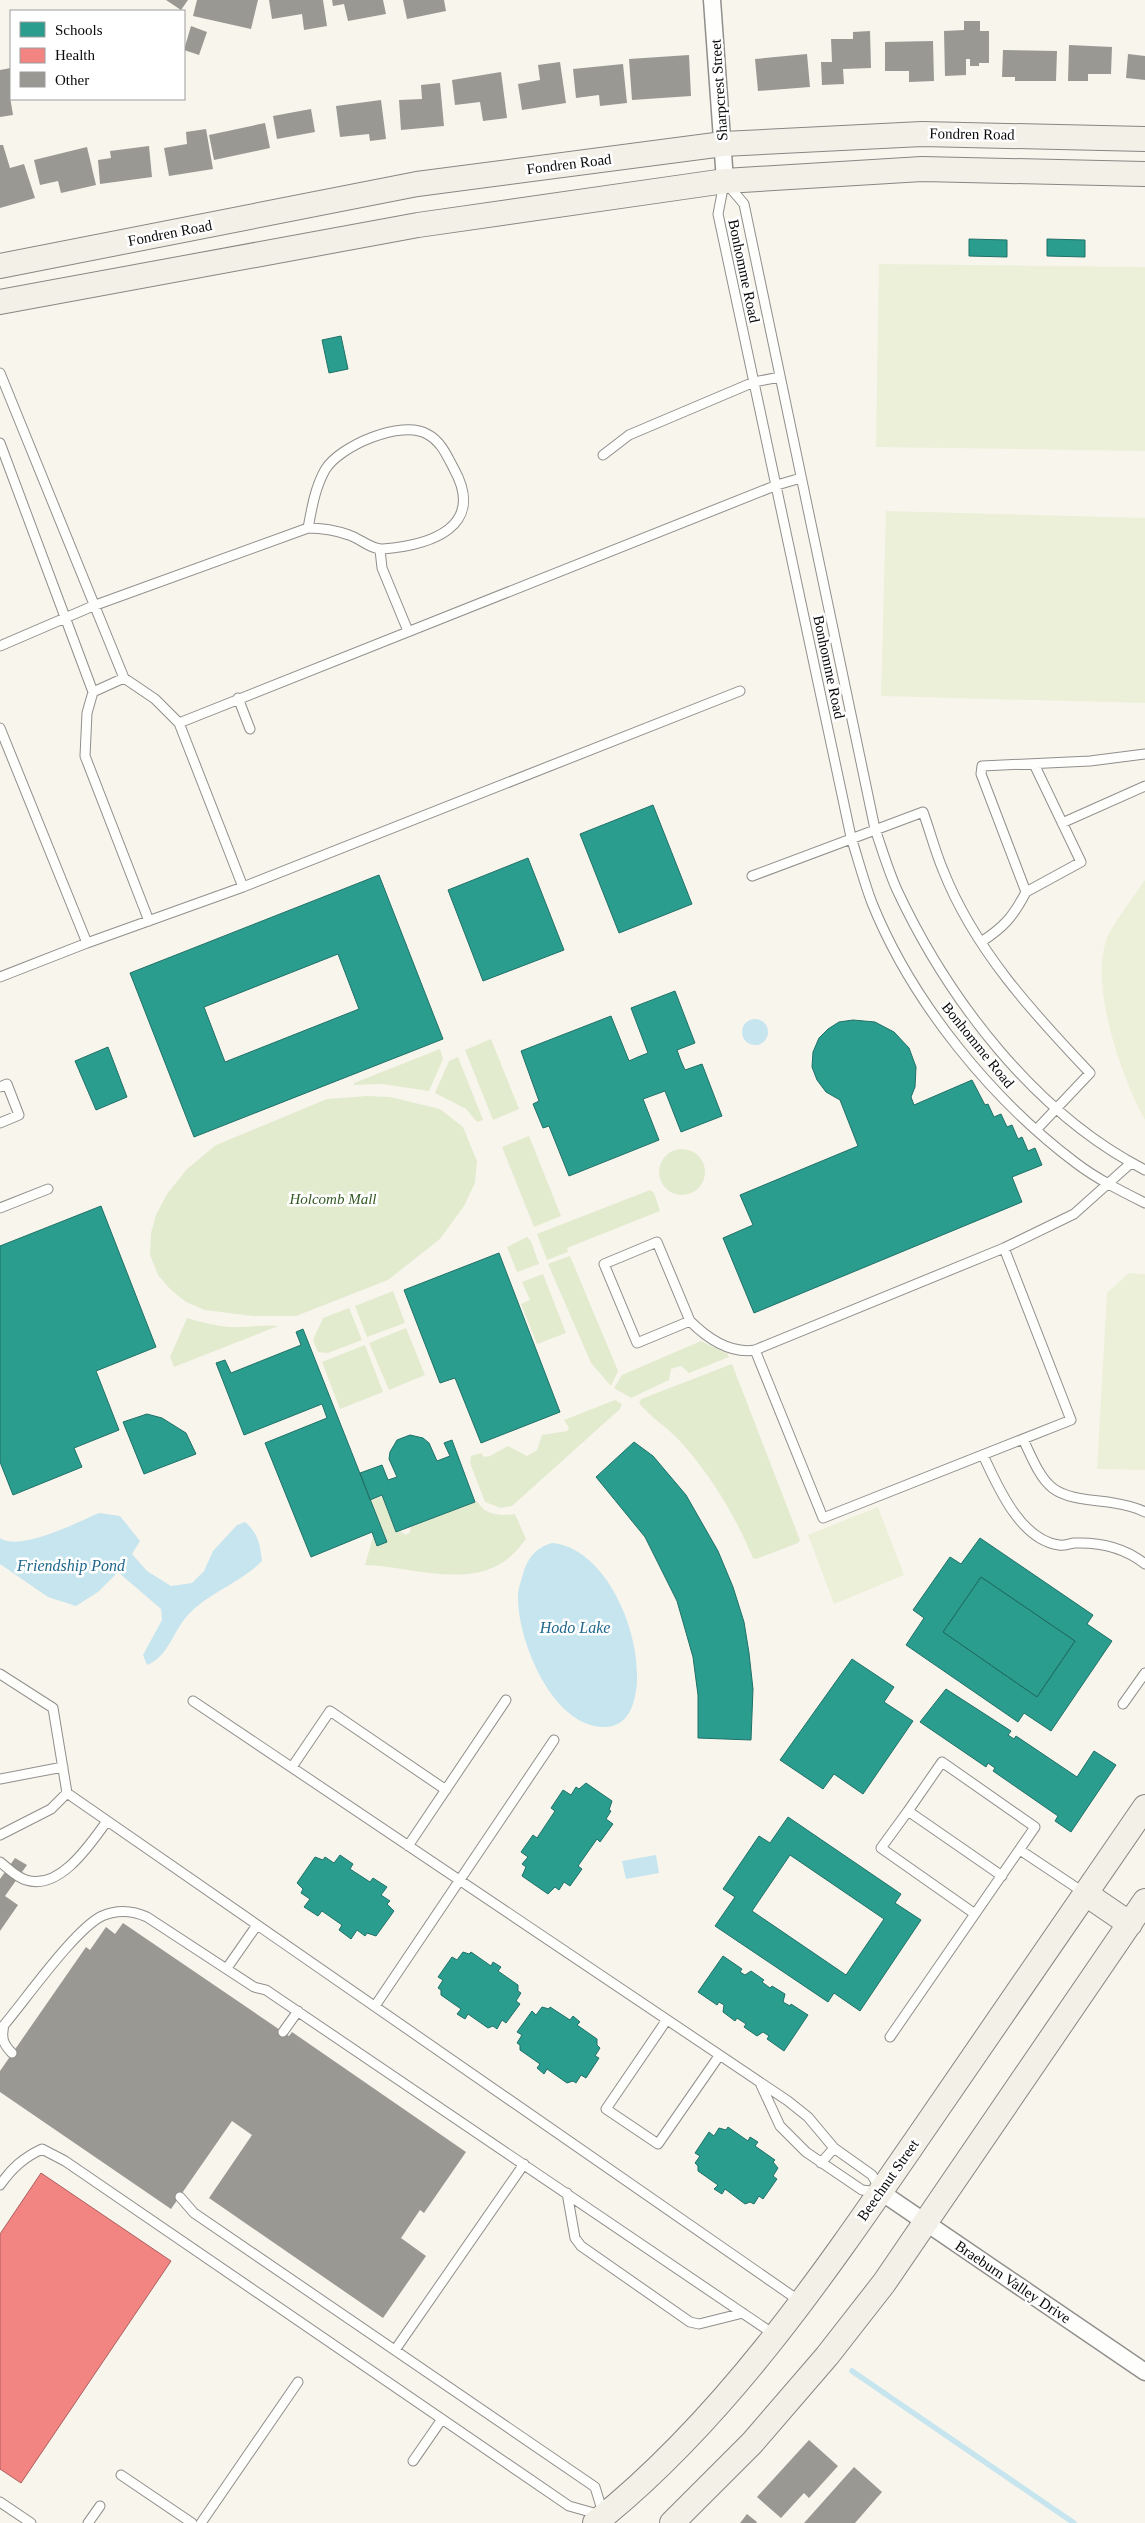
<svg xmlns="http://www.w3.org/2000/svg" width="1145" height="2523" font-family="'Times New Roman',serif">
  <style>
    .green { fill: #e3ebcf }
    .pitch { fill: #ecf0d8 }
    .water { fill: #c7e5ee }
    .schools { fill: #2a9d8f; stroke: #207167; fill-rule: evenodd }
    .health { fill: #f28482; stroke: #ac5f5e }
    .lines { fill: none; stroke-linecap: round; stroke-linejoin: round }
    .stream { stroke: #c7e5ee; stroke-width: 5.5 }
    .building { fill: #9a9893 }
    .service-casing { stroke: #918f8c; stroke-width: 11 }
    .minor-casing { stroke: #918f8c; stroke-width: 19 }
    .secondary-casing { stroke: #878682; stroke-width: 26 }
    .service { stroke: #fefefc; stroke-width: 9 }
    .minor { stroke: #fefefc; stroke-width: 16 }
    .secondary { stroke: #f3f0e8; stroke-width: 24 }
    .labels { text-anchor: middle; stroke-width: 5; stroke-linejoin: round; paint-order: stroke }
    .street-label { font-size: 15px; fill: #090909; stroke: #fff }
    .park-label { font-size: 15px; font-style: italic; fill: #325922; stroke: #fff }
    .water-label { font-size: 16px; font-style: italic; fill: #21688d; stroke: #fff }
  </style>
  <rect width="100%" height="100%" fill="#f8f5ed"/>
  <!-- green -->
  <path class="green" d="M491 1039 519 1109 493 1120 465 1050Z
    M440 1049 443 1059 429 1091 382 1084 354 1085V1083Z
    M458 1057 483 1120 477 1122 466 1109 435 1093 449 1061Z
    M367 1096 390 1097 440 1109 463 1127 477 1161 475 1183 464 1206 440 1239 388 1280 296 1316H252L205 1310 186 1302 170 1289 158 1275 150 1255 151 1233 156 1215 167 1194 187 1169 216 1145 327 1099Z
    M529 1136 561 1216 534 1227 502 1147Z
    M659 1172a23 23 0 1 1 46 0a23 23 0 1 1-46 0Z
    M650 1190 654 1193 660 1211 567 1248 568 1252 547 1260 537 1234Z
    M527 1237 531 1241 539 1264 517 1272 507 1247Z
    M570 1256 618 1371 611 1386 591 1363 548 1264Z
    M543 1274 566 1333 537 1344 521 1304 530 1300 522 1282Z
    M393 1291 405 1323 367 1337 355 1306Z
    M349 1308 362 1340 328 1353 318 1352 313 1340 323 1318Z
    M187 1318C201 1322 216 1326 230 1327 246 1328 262 1324 278 1326L174 1367 170 1357Z
    M406 1328 425 1375 389 1390 369 1343Z
    M701 1341 728 1354 729 1357 689 1373 681 1366 671 1369 669 1380 631 1398 614 1388 622 1375Z
    M365 1345 383 1392 340 1409 322 1362Z
    M732 1364 800 1540 798 1543 756 1559 753 1558C735 1515 710 1474 679 1440 667 1427 650 1417 639 1403L641 1399Z
    M615 1400 622 1404 620 1409 512 1506 501 1508 485 1502 470 1463 471 1456 481 1453 484 1457 490 1456 508 1446 527 1456 537 1450 542 1435 567 1431 569 1428 564 1420Z
    M382 1496 396 1533 400 1531 406 1535 410 1532 411 1527 477 1501C485 1516 501 1516 515 1514L526 1539C521 1545 517 1551 511 1556 472 1591 410 1566 365 1565L373 1537 377 1547 387 1542 370 1500Z"/>
  <!-- pitch -->
  <path class="pitch" d="M879 264 1145 267V451L876 447Z
    M886 511 1145 518V703L881 696Z
    M1145 880V1120C1122 1079 1090 987 1106 941 1110 927 1136 894 1145 880Z
    M1129 1273 1145 1274V1470L1097 1469 1107 1293Z
    M878 1507 904 1575 834 1604 808 1535Z"/>
  <!-- water -->
  <path class="water" d="M742 1032a13 13 0 1 1 26 0a13 13 0 1 1-26 0Z
    M99 1513 120 1516 140 1541 132 1554 147 1571 171 1586 192 1583 204 1571 213 1551 237 1525 245 1522C258 1533 260 1544 262 1561 239 1584 211 1591 188 1615 173 1631 169 1656 147 1665L143 1655 162 1620 161 1609 118 1572 98 1592 76 1606 48 1597 0 1564V1538C20 1552 78 1522 99 1513Z
    M552 1543C613 1548 653 1659 631 1709 626 1720 617 1727 605 1727 552 1728 517 1639 518 1596 518 1589 521 1581 523 1574 528 1558 535 1548 552 1543Z
    M656 1855 659 1873 626 1879 622 1861Z"/>
  <!-- schools -->
  <path class="schools" d="M969 239 1007 240V257L969 256Z
    M1047 239 1085 240V257L1047 256Z
    M341 336 348 369 329 373 322 340Z
    M653 805 692 904 619 933 580 834Z
    M528 858 564 950 483 981 448 890Z
    M379 875 443 1039 194 1137 130 973ZM338 954 359 1009 225 1062 204 1007Z
    M675 991 695 1043 677 1050 681 1061 685 1070 702 1064 722 1116 681 1132 665 1091 643 1099 659 1140 569 1176 549 1126 543 1128 533 1104 539 1101 521 1051 611 1016 629 1061 638 1057 648 1053 631 1008Z
    M853 1020 875 1022 894 1032 909 1048 916 1067 915 1087 911 1097 914 1105 972 1080 985 1105 988 1104 994 1117 1001 1114 1007 1127 1012 1125 1018 1139 1022 1137 1028 1151 1035 1148 1042 1165 1012 1177 1022 1202 754 1313 723 1238 753 1225 740 1195 858 1146 840 1100 826 1092 817 1080 812 1067 813 1052 819 1038 828 1029 839 1022Z
    M108 1047 127 1097 96 1110 75 1061Z
    M101 1206 156 1347 96 1371 119 1430 74 1448 82 1467 13 1495 0 1462V1246Z
    M499 1253 560 1412 481 1443 455 1378 440 1383 404 1290Z
    M303 1329 387 1542 377 1546 372 1532 311 1557 265 1443 327 1418 322 1404 244 1435 216 1363 225 1360 231 1373 301 1345 296 1332Z
    M147 1414 162 1418 186 1433 196 1454 144 1474 123 1422Z
    M410 1435 423 1438 429 1443 437 1461 450 1456 444 1443 452 1440 475 1502 396 1532 382 1495 370 1500 360 1473 382 1465 388 1480 397 1477 389 1459 390 1452 397 1440Z
    M634 1442 653 1456 686 1495 718 1551 733 1587 744 1622 749 1653 753 1689 751 1740 698 1738V1695L693 1657 677 1601 645 1537 596 1477Z
    M980 1538 1093 1615 1087 1624 1112 1641 1051 1731 1024 1713 1018 1722 906 1645 924 1618 913 1610 950 1557 961 1564ZM981 1577 1075 1641 1037 1697 943 1632Z
    M981 1577 1075 1641 1037 1697 943 1632Z
    M852 1659 894 1687 884 1702 913 1721 863 1794 834 1774 823 1789 780 1760Z
    M946 1689 1011 1731 1008 1735 1014 1739 1016 1736 1077 1777 1094 1751 1116 1765 1071 1832 1055 1821 1058 1816 993 1771 995 1768 988 1763 986 1767 920 1722Z
    M586 1783 612 1801 609 1810 611 1811 606 1819 613 1824 600 1842 597 1839 578 1866 582 1869 570 1886 564 1882 559 1890 555 1887 548 1894 522 1876 526 1867 522 1864 528 1857 521 1852 533 1835 537 1838 555 1811 551 1808 563 1790 571 1795 576 1787 579 1789Z
    M788 1817 901 1894 895 1903 921 1920 860 2011 834 1993 828 2002 715 1926 735 1897 723 1889 759 1836 770 1843ZM790 1855 884 1919 846 1975 752 1911Z
    M340 1855 353 1864 350 1869 370 1882 373 1878 387 1887 381 1895 390 1901 387 1904 394 1911 376 1936 367 1933 365 1936 357 1930 351 1939 339 1930 342 1925 322 1911 318 1916 304 1907 310 1899 301 1893 303 1889 297 1883 315 1857 323 1860 325 1857 334 1863Z
    M463 1952 469 1954 471 1952 491 1966 493 1962 501 1967 498 1971 518 1985V1991L521 1993 516 2001 520 2004 506 2023 502 2020 497 2029 493 2026 488 2028 468 2014 465 2019 457 2014 461 2009 441 1995V1990L438 1988 443 1980 438 1977 452 1957 457 1960Z
    M723 1956 742 1969 740 1972 745 1975 751 1971 764 1980 762 1982 770 1988 772 1986 785 1994 783 2002 790 2006 791 2004 808 2015 784 2051 767 2039 769 2036 763 2032 757 2036 744 2027 746 2024 737 2018 735 2021 723 2012 724 2005 719 2002 717 2005 698 1992Z
    M542 2007 549 2009 550 2007 570 2020 573 2016 580 2022 577 2025 597 2039V2045L600 2048 595 2056 599 2058 586 2078 581 2075 576 2083 573 2081 567 2083 547 2069 544 2074 537 2068 540 2064 520 2050V2045L517 2043 522 2035 517 2032 532 2011 536 2015Z
    M728 2127 748 2141 750 2137 758 2142 755 2146 775 2160 773 2162 778 2168 773 2176 777 2179 763 2199 759 2196 754 2204 750 2202 745 2204 725 2189 722 2194 714 2189 718 2185 698 2171V2166L695 2163 700 2156 695 2153 709 2132 714 2136 719 2128 726 2130Z"/>
  <!-- health -->
  <path class="health" d="M41 2173 171 2261 21 2483 0 2469V2234Z"/>
  <g class="lines">
    <!-- stream -->
    <path class="stream" d="M852 2371 1074 2523"/>
  </g>
  <!-- building -->
  <path class="building" d="M166 0H188L181 10Z
    M197 0H258L251 29 193 16Z
    M269 0H323L327 26 304 30 302 14 272 19Z
    M332 0H383L386 14 348 21 344 4 333 6Z
    M403 0H444L446 11 407 19Z
    M964 21H980V31H989V63H979V66H970V59H966V75L945 76 944 31 964 30Z
    M191 26 207 32 199 55 184 50Z
    M870 31 871 68 843 69 844 84 822 85 821 62H832L831 39H853V32Z
    M933 41 934 81 909 82V71H885V42Z
    M1069 45 1112 47 1111 74H1088V81H1068Z
    M1003 50 1057 51 1056 81H1015V77H1002Z
    M807 54 810 87 758 91 755 59Z
    M1128 54 1145 56V80L1126 78Z
    M689 55 691 96 632 100 629 59Z
    M560 62 566 103 522 110 518 84 540 80 538 65Z
    M623 64 627 103 600 106 599 95 576 98 573 69Z
    M11 68 10 97 13 115 0 117V70Z
    M501 72 507 118 483 121 480 102 455 105 452 80Z
    M440 83 444 126 401 130 399 100 422 99 421 85Z
    M381 100 386 139 370 141 369 134 340 137 336 106Z
    M311 109 315 132 277 139 273 116Z
    M265 123 270 148 214 160 209 135Z
    M206 129 213 169 169 176 164 148 187 144 186 132Z
    M0 145H3L10 168 24 164 35 198 0 208Z
    M149 146 152 177 100 184 98 160 111 158 110 151Z
    M87 147 96 185 61 193 58 181 40 185 34 160Z
    M15 1858 27 1865 5 1896 18 1905 0 1931V1879Z
    M123 1923 289 2036 292 2032 466 2152 424 2213 420 2210 401 2238 426 2256 383 2318 209 2198 252 2135 232 2121 171 2209 0 2092V2071L86 1947 90 1950 106 1927 115 1934Z
    M809 2440 838 2466 809 2498 804 2493 781 2518 757 2497Z
    M854 2467 882 2492 855 2523H804Z
    M747 2514 757 2522 756 2523H740Z"/>
  <g class="lines">
    <!-- service casing -->
    <g class="service-casing">
      <path id="service" d="M724 183 718 214 851 837C858 859 864 882 872 903 912 1002 991 1099 1076 1163 1097 1179 1121 1191 1145 1203
        M728 185 744 204 875 829C882 849 888 870 897 890 948 999 1035 1114 1145 1170
        M0 373 124 678
        M0 443 93 692
        M603 455 629 435 754 382 780 377
        M380 550 382 568 408 631
        M0 646 93 606 308 528C322 528 335 530 349 535 359 538 372 550 383 549 431 545 486 527 454 469 447 456 441 441 427 434 402 419 339 446 325 470 315 488 312 507 308 528
        M238 698 250 729
        M179 723 777 485 801 478
        M0 728 87 943 0 977
        M1062 823 1145 786
        M752 876 923 812C930 831 935 851 943 870 974 949 1033 1013 1090 1073L1036 1130
        M1026 892 1081 862 1034 764
        M149 921 85 756 87 713 93 692 124 678 155 699 179 723 243 887
        M981 942C1004 927 1013 917 1026 892L981 774 982 766 1090 761 1145 754
        M87 943 243 887 740 691
        M0 1087 7 1084 19 1115 0 1123
        M0 1208 48 1189
        M657 1242 690 1321 637 1343 604 1264Z
        M1004 1248 1071 1420 823 1518 755 1350Z
        M1004 1248 1074 1214 1131 1163
        M690 1321C707 1338 730 1354 755 1350
        M1023 1439C1047 1492 1050 1496 1108 1502 1120 1504 1134 1506 1145 1512
        M983 1455C997 1485 1020 1540 1059 1545 1064 1546 1068 1544 1074 1543 1100 1542 1124 1547 1145 1564
        M0 1674 53 1708 67 1793 801 2302
        M193 1701 788 2101 808 2117 834 2148 872 2175 879 2188
        M1123 1704 1145 1673
        M292 1767 330 1711 446 1790
        M0 1779 63 1767
        M908 1811 881 1848 975 1914
        M0 1835 51 1809 67 1793
        M408 1846 506 1700
        M1020 1850 1086 1894
        M0 1862C8 1868 16 1877 26 1880 60 1891 91 1843 107 1821
        M227 1968 257 1925
        M375 2006 554 1740
        M666 2021 606 2109 658 2144 719 2056
        M283 2032 298 2011
        M890 2037 1035 1827 942 1762 908 1811 1002 1876
        M12 2053C3 2044 1 2038 4 2025 26 1999 75 1929 102 1916 118 1909 132 1910 147 1917L254 1987 266 1990 775 2335
        M761 2085 780 2126 806 2152 862 2190 879 2192
        M821 2163 834 2148
        M0 2185C12 2168 23 2158 42 2149L65 2161 569 2506 601 2515
        M567 2193 575 2238 581 2246 690 2322 699 2324 743 2313
        M180 2197 194 2213 595 2487 603 2513
        M395 2350 524 2164
        M413 2461 442 2419
        M121 2475 192 2523
        M0 2502 31 2523
        M88 2523 100 2506
        M201 2523 298 2382"/>
    </g>
    <!-- minor casing -->
    <g class="minor-casing">
      <path id="minor" d="M712 0 725 181
        M881 2192 1145 2372"/>
    </g>
    <!-- secondary casing -->
    <g class="secondary-casing">
      <path id="secondary" d="M0 266 417 184 723 144 922 134 1145 139
        M0 302 418 225 725 181 922 169 1145 174
        M1086 1894 1130 1924
        M595 2523C728 2417 828 2268 923 2130 997 2022 1072 1915 1145 1807
        M672 2523 752 2443 827 2356 884 2283 1145 1901"/>
    </g>
    <!-- service -->
    <use href="#service" class="service"/>
    <!-- minor -->
    <use href="#minor" class="minor"/>
    <!-- secondary -->
    <use href="#secondary" class="secondary"/>
  </g>
  <g class="labels">
    <!-- street labels -->
    <g class="street-label">
      <text transform="translate(719 90) rotate(-94)" y="5">Sharpcrest Street</text>
      <text transform="translate(972 134) rotate(1)" y="5">Fondren Road</text>
      <text transform="translate(569 164) rotate(-7)" y="5">Fondren Road</text>
      <text transform="translate(170 233) rotate(-11)" y="5">Fondren Road</text>
      <text transform="translate(744 271) rotate(78)" y="5">Bonhomme Road</text>
      <text transform="translate(829 667) rotate(78)" y="5">Bonhomme Road</text>
      <text transform="translate(978 1045) rotate(51)" y="5">Bonhomme Road</text>
      <text transform="translate(888 2180) rotate(-55)" y="5">Beechnut Street</text>
      <text transform="translate(1013 2282) rotate(34)" y="5">Braeburn Valley Drive</text>
    </g>
    <!-- park labels -->
    <g class="park-label">
      <text x="333" y="1204">Holcomb Mall</text>
    </g>
    <!-- water labels -->
    <g class="water-label">
      <text x="71" y="1571">Friendship Pond</text>
      <text x="575" y="1633">Hodo Lake</text>
    </g>
  </g>
  <!-- legend -->
  <rect x="10" y="10" width="175" height="90" fill="#ffffff" stroke="#9d9d9d"/>
  <rect x="20" y="22" width="25" height="15" fill="#2a9d8f" stroke="#9d9d9d"/>
  <text x="55" y="35" font-size="15" fill="#090909">Schools</text>
  <rect x="20" y="48" width="25" height="15" fill="#f28482" stroke="#9d9d9d"/>
  <text x="55" y="60" font-size="15" fill="#090909">Health</text>
  <rect x="20" y="72" width="25" height="15" fill="#9a9893" stroke="#9d9d9d"/>
  <text x="55" y="85" font-size="15" fill="#090909">Other</text>
</svg>
